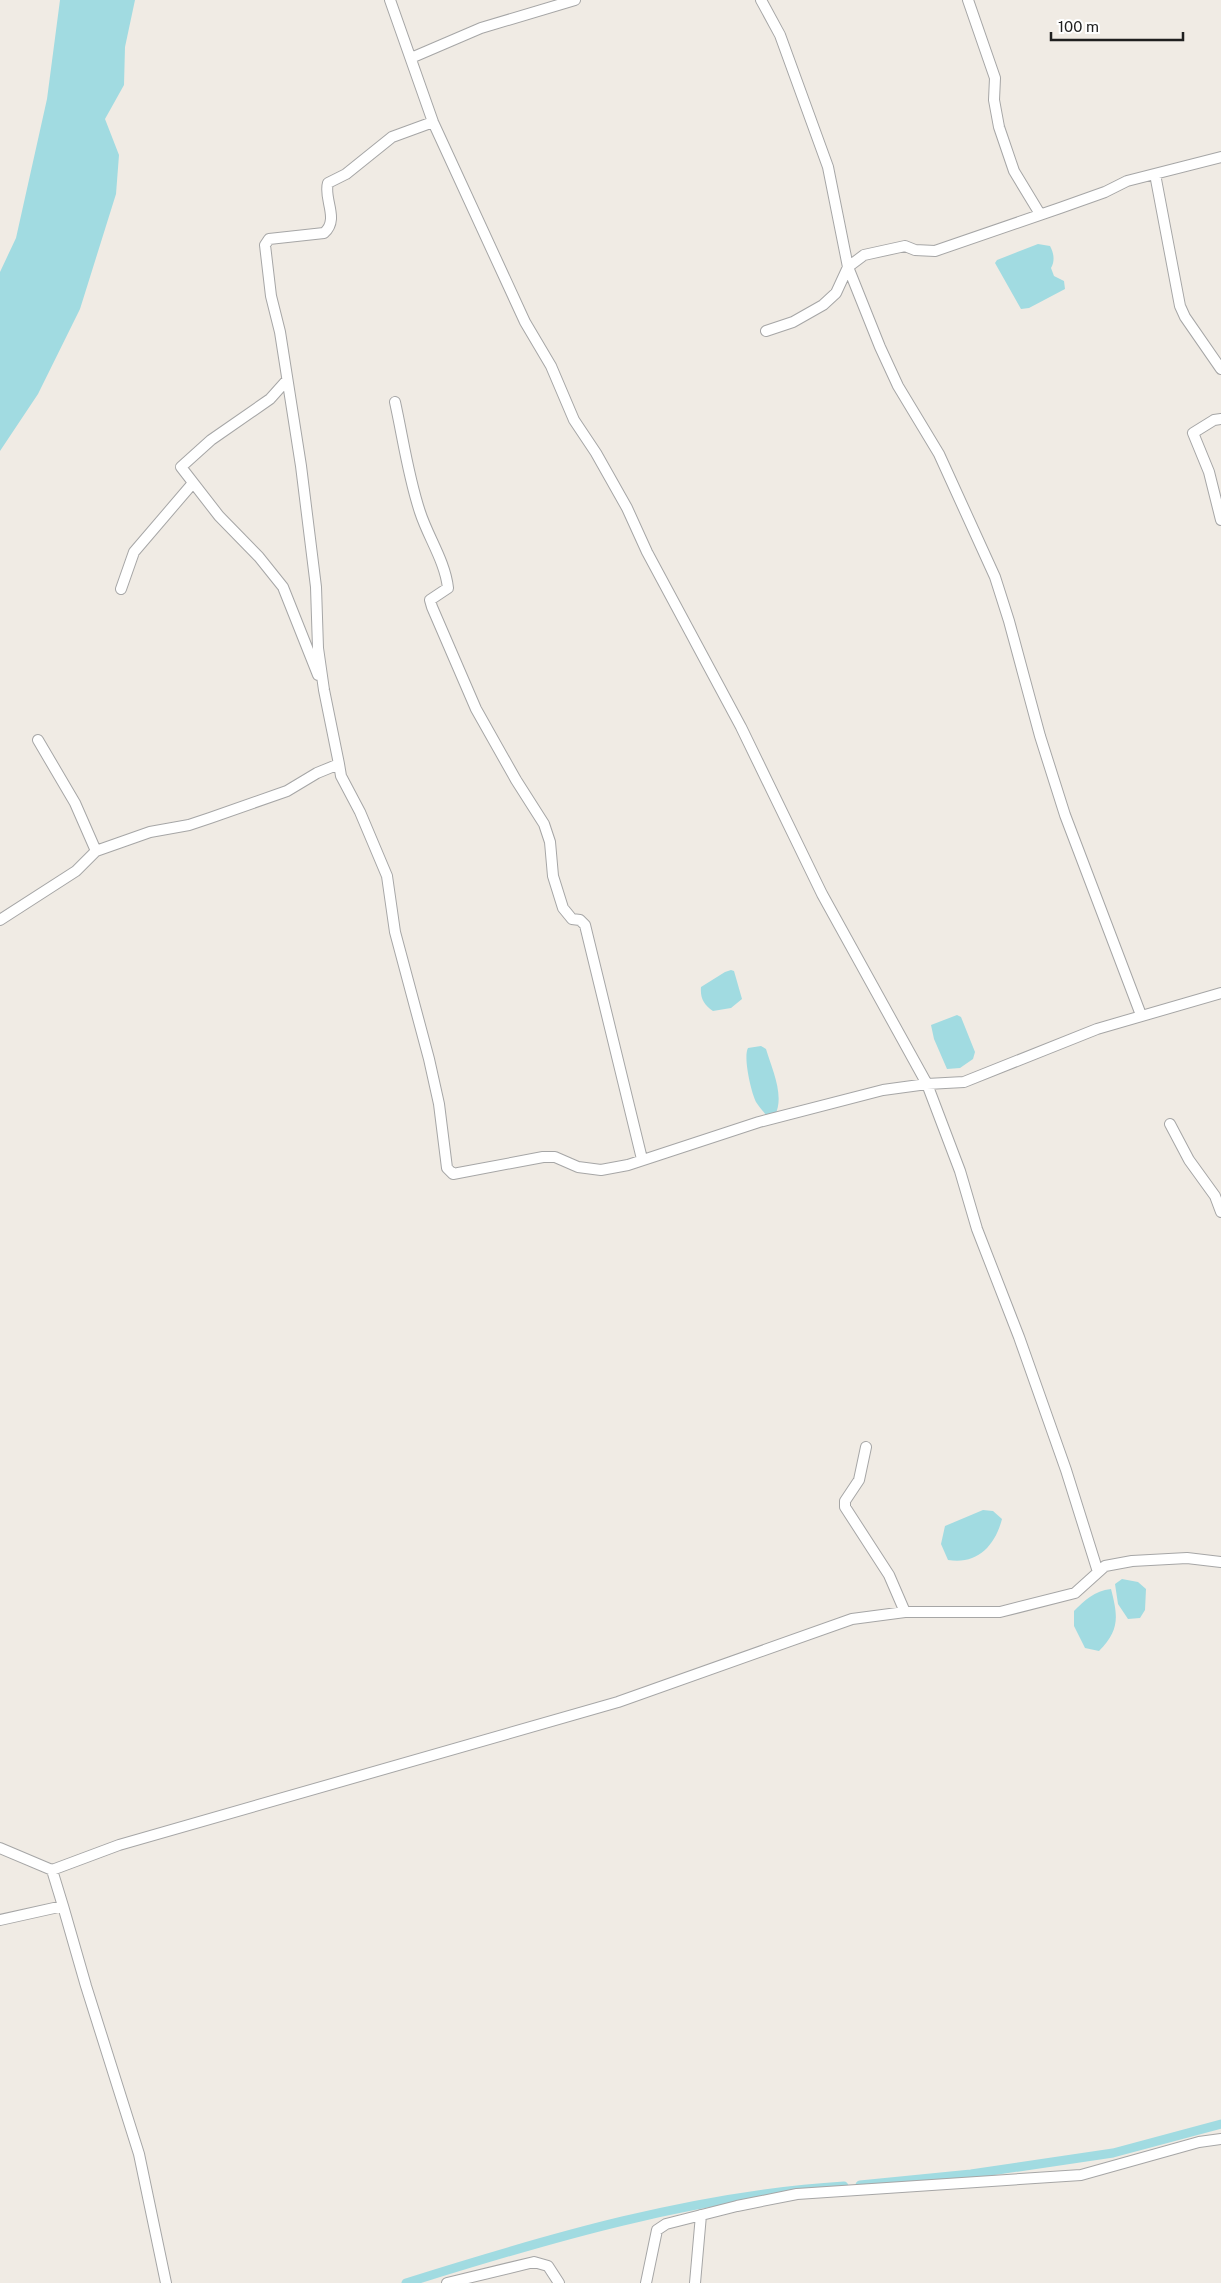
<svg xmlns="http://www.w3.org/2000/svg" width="1221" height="2283" font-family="'Public Sans',sans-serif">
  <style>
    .water { fill: #a1dbe1 }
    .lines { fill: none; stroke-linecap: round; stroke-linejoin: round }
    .canal { stroke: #a1dbe1; stroke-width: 9 }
    .minor-casing { stroke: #a6a6a6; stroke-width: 12 }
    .minor { stroke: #fff; stroke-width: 10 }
  </style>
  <rect width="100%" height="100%" fill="#f0ebe4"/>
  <!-- water -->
  <path class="water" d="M60 0H135L125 47 124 85 105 119 119 155 116 194 80 309 38 394 0 451V272L16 238 47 99Z
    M1038 244 1050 246C1054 253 1055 261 1051 268L1054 276 1064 281 1065 289 1029 308 1021 309 995 263 997 260Z
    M731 970 734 971 742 999 731 1008 713 1011C704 1005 700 998 701 987L725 972Z
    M957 1015 961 1017 975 1052 973 1059 960 1068 947 1069 934 1039 931 1025Z
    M761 1046 766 1049C772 1069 785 1096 775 1115H766C763 1111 759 1107 756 1102 751 1092 743 1057 748 1048Z
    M983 1510 993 1511 1002 1519C995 1546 977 1565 948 1560L941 1544 945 1526Z
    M1122 1579 1138 1582 1146 1589 1145 1610 1140 1618 1128 1619 1118 1604 1115 1584Z
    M1111 1589C1118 1616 1120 1630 1099 1651L1085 1648 1074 1626V1611C1085 1600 1094 1591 1111 1589Z"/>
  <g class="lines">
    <!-- canal -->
    <path class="canal" d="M860 2185 971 2174 1113 2153 1221 2124
      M406 2283C549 2238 695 2195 844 2186"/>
    <!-- minor casing -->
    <g class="minor-casing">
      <path id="minor" d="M390 0 433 122 525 322 551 366 574 420 596 453 627 508 647 552 741 727 822 894 927 1084 960 1171 977 1229 1019 1337 1066 1470 1098 1572
        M761 0 780 35 828 167 848 267 880 347 898 386 939 454 995 577 1009 621 1040 736 1065 815 1141 1015
        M968 0 995 78 994 100 999 127 1014 171 1040 214
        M411 58 481 28 575 0
        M1155 174 1180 306 1185 317 1221 369
        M766 331 793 322 823 305 836 293 848 267 864 255 905 246 915 250 935 251 1060 208 1105 192 1127 181 1221 157
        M287 380 270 399 211 440 181 467 219 516 259 557 283 587 318 675
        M395 402C403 438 408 476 420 512 428 537 445 561 448 588L430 600 432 607 476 709 516 780 544 824 550 842 553 876 563 908 572 919 580 920 585 925 642 1159
        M1221 419 1214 420 1193 433 1209 472 1221 520
        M121 589 134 552 193 483
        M38 740 75 803 96 851
        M339 764 324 690 318 648 316 587 301 466 280 332 271 296 265 245 269 239 324 233C340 219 323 199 328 183L346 174 392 137 433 122
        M0 920 76 871 96 851 150 832 189 825 210 818 287 791 317 773 339 764 341 776 360 812 387 876 395 932 429 1059 439 1104 447 1168 453 1174 543 1157H555L578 1167 601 1170 628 1165 759 1122 883 1090 927 1084 964 1082 1097 1029 1221 993
        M1170 1124 1189 1160 1215 1196 1221 1212
        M866 1447 859 1480 845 1501V1507L889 1575 905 1612
        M0 1848 52 1870 119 1845 618 1702 852 1619 905 1612H1000L1075 1593 1105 1566 1132 1561 1187 1558 1221 1562
        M52 1870 63 1906
        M0 1920 63 1906 86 1986 139 2154 166 2283
        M447 2283 534 2262 548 2266 559 2283
        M646 2283 657 2230 666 2224 737 2206 797 2194 1081 2175 1199 2142 1221 2139
        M695 2283 701 2215"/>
    </g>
    <!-- minor -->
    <use href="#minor" class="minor"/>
  </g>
  <!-- scale -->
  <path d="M1051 32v8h132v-8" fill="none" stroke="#1f1f1f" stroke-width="2.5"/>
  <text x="1058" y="32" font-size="15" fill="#1f1f1f" stroke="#ffffff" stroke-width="4" paint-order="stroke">100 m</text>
</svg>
